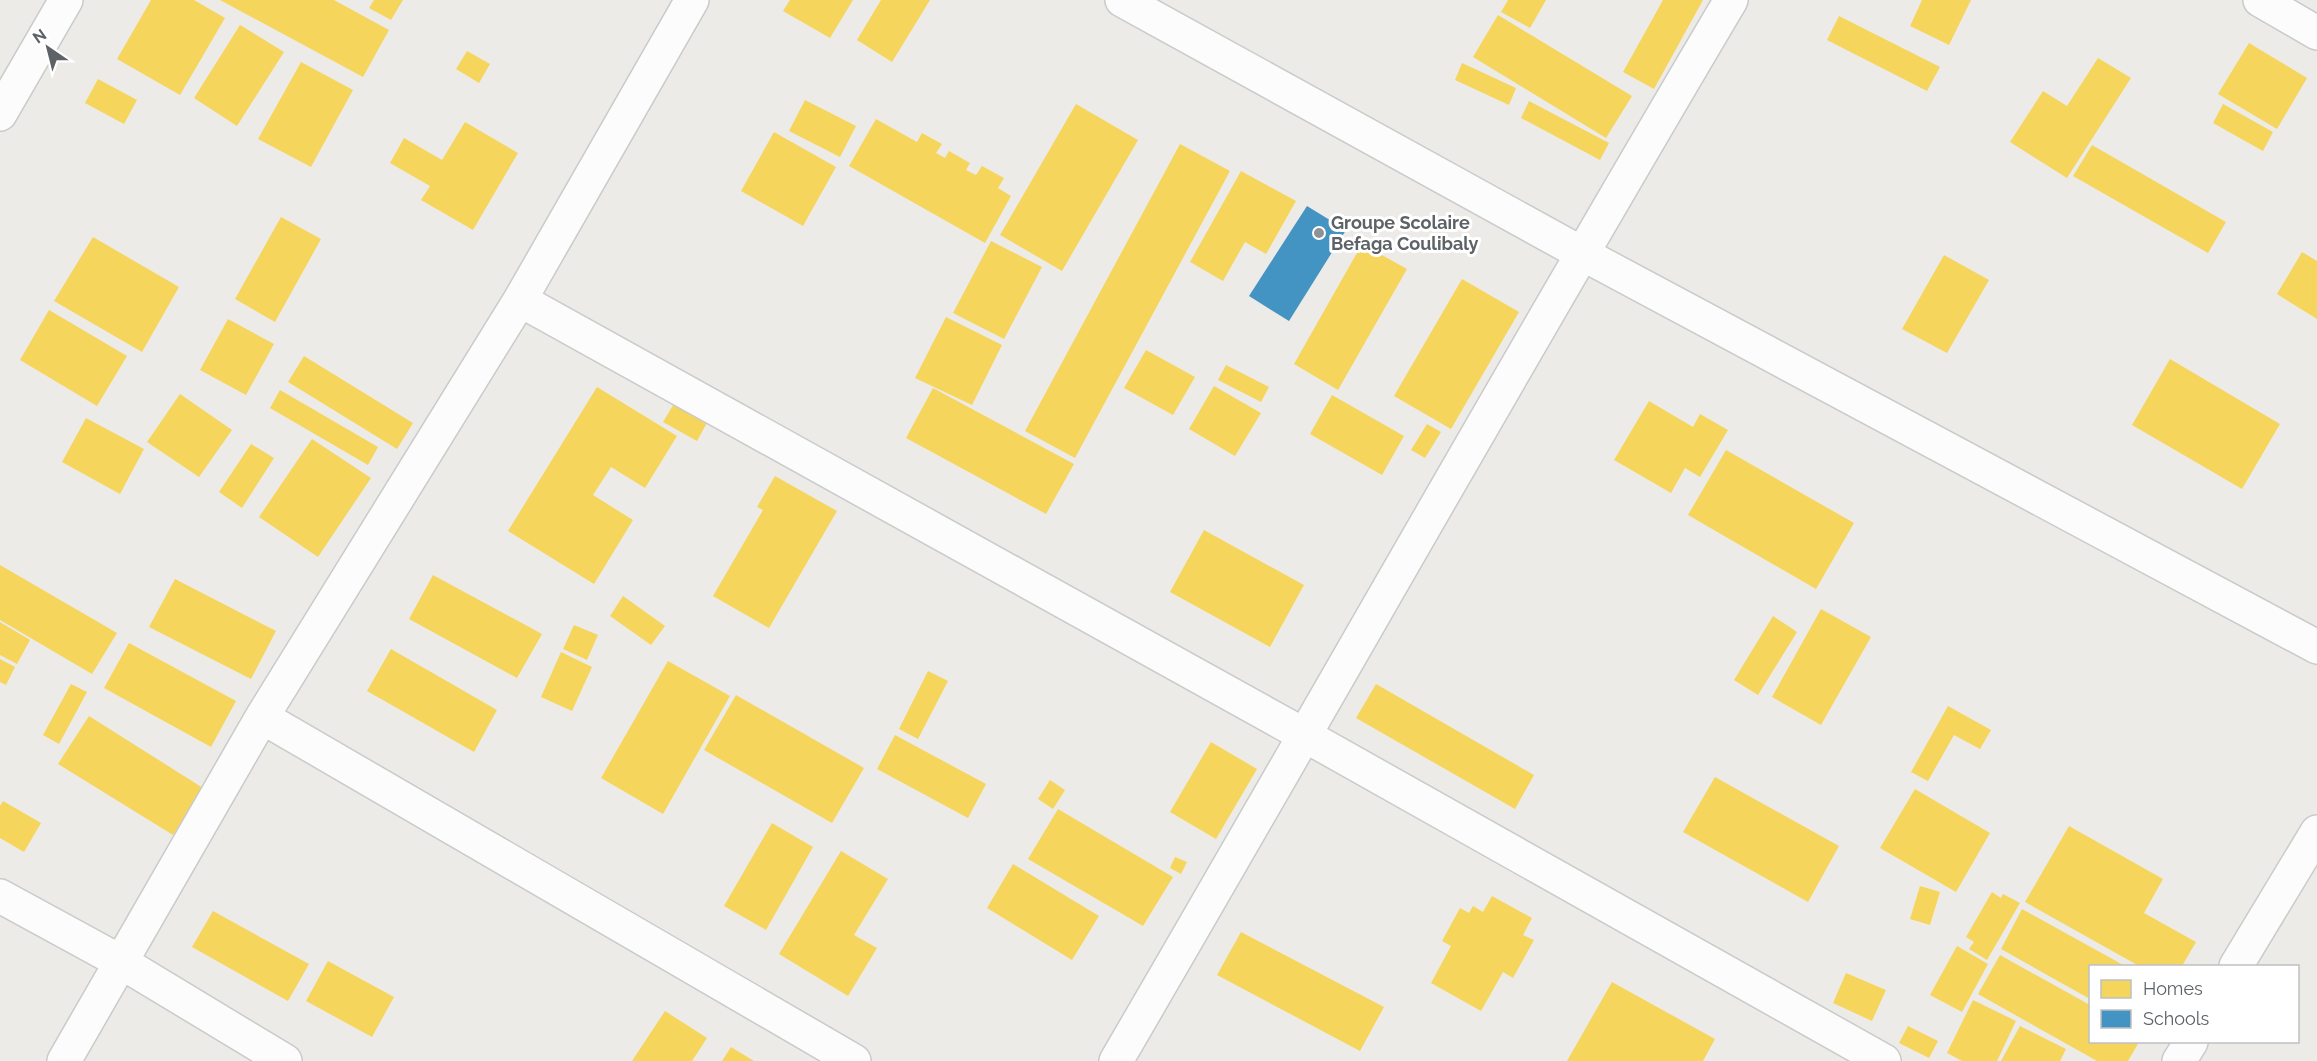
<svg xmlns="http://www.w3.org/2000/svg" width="2317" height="1061" font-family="Raleway,sans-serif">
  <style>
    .homes { fill: #f6d55c }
    .schools { fill: #4393c3 }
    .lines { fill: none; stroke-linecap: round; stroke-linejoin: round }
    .minor-casing { stroke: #c9caca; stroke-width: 36 }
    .minor { stroke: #fcfcfc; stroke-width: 33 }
    .poi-dot { fill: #8f9294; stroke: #fff; stroke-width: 2 }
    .labels { text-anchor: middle; stroke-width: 6; stroke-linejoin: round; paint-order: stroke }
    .poi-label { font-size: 18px; font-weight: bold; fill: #5d6266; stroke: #fff; text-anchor: start }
  </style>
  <rect width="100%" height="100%" fill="#edebe8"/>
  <!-- homes -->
  <path class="homes" d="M151 0H194L225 18 180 95 117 59Z
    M220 0H334L389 30 363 77Z
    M374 0H403L391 20 369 8Z
    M790 0H853L830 38 783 11Z
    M881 0H930L892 62 857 40Z
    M1508 0H1546L1530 28 1501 12Z
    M1663 0H1703L1654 89 1623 72Z
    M1922 0H1971L1949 45 1910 26Z
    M1498 15 1632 96 1606 138 1473 57Z
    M1839 16 1940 67 1927 91 1827 40Z
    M240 25 284 52 237 126 194 98Z
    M2249 43 2307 78 2277 129 2218 94Z
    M467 51 490 64 479 83 456 69Z
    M2098 58 2131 78 2067 178 2010 142 2043 91 2067 106Z
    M301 62 353 90 311 167 258 139Z
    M1462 63 1516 88 1509 105 1455 80Z
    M98 79 137 100 124 124 85 103Z
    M805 100 856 126 840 157 789 131Z
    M1529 101 1609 143 1600 160 1521 118Z
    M1076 104 1138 140 1062 271 1000 235Z
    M2223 104 2273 132 2263 151 2213 123Z
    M876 119 917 142 922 133 942 144 936 153 945 158 949 151 970 163 966 170 976 175 982 166 1004 178 998 188 1011 196 985 243 849 166Z
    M465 122 518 153 473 230 421 200 430 186 390 163 404 138 442 160Z
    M774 132 836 167 803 226 741 191Z
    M1180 144 1230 171 1075 458 1025 431Z
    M2092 145 2226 222 2208 253 2073 176Z
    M1241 171 1296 201 1266 254 1245 242 1223 281 1190 262Z
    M281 217 321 239 275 322 235 299Z
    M93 237 179 287 142 352 54 301Z
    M991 241 1042 267 1004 339 953 313Z
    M1362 244 1407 269 1338 390 1294 364Z
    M2302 252 2317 261V319L2277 294Z
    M1944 255 1989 280 1947 353 1902 329Z
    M1462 279 1519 312 1451 429 1394 396Z
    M49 310 127 356 97 406 20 360Z
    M946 317 1002 345 972 405 915 378Z
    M228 319 274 344 246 395 200 370Z
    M1146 350 1195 377 1173 415 1124 388Z
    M304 356 413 423 397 449 288 382Z
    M2170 359 2280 424 2242 489 2132 425Z
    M1226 365 1269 387 1261 402 1218 380Z
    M1214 386 1261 413 1235 456 1189 429Z
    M597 387 677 436 645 488 611 467 593 495 633 520 594 584 508 531Z
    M933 388 1074 464 1046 514 906 438Z
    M280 390 378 447 368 465 270 408Z
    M180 394 232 430 199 477 147 442Z
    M1332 395 1404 436 1382 475 1310 434Z
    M1649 401 1693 427 1700 414 1728 430 1700 477 1685 468 1671 493 1614 460Z
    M675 402 708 421 697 441 663 422Z
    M86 418 144 449 120 494 62 462Z
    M1427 424 1441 432 1425 458 1411 450Z
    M312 439 371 478 318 557 259 517Z
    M251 444 274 458 242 508 219 492Z
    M1726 450 1854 523 1816 589 1688 515Z
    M775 476 837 511 769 628 713 596 763 510 757 507Z
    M1204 530 1304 585 1270 647 1170 592Z
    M0 565 117 633 92 674 0 620Z
    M433 575 542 634 517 678 409 619Z
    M175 579 276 631 251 679 149 627Z
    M623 596 665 626 651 645 610 616Z
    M1821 609 1871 637 1821 725 1772 697Z
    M1773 616 1797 632 1758 695 1734 680Z
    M0 622 30 640 17 664 0 655Z
    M574 625 598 635 587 660 563 649Z
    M129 643 236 701 211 747 104 688Z
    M391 649 497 710 474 752 367 691Z
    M561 652 592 667 572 711 541 697Z
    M0 659 15 667 6 685 0 682Z
    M668 661 730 696 663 814 601 778Z
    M928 671 948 681 918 739 899 729Z
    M71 684 87 692 59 744 43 735Z
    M1376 684 1534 775 1515 809 1356 718Z
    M736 695 864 768 832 823 704 750Z
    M1948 706 1991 730 1980 749 1954 735 1928 781 1911 772Z
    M89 716 203 788 173 835 58 764Z
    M895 735 986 784 968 818 877 769Z
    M1211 742 1257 769 1216 839 1170 812Z
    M1715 777 1839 846 1808 902 1683 832Z
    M1050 780 1065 790 1053 809 1038 799Z
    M1915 789 1990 833 1956 892 1880 848Z
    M3 801 41 823 24 852 0 838V806Z
    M1058 809 1173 877 1143 926 1028 859Z
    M772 823 813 847 766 930 724 906Z
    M2069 826 2163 879 2144 913 2196 942 2182 966H2139L2025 902Z
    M841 851 888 879 854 935 877 948 848 996 779 954Z
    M1175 857 1187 862 1181 874 1170 868Z
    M1013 864 1099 916 1072 960 987 908Z
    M1920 886 1940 892 1930 925 1910 919Z
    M1992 892 2001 898 2003 894 2020 903 1987 960 1969 949 1974 942 1966 937Z
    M1492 896 1532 918 1523 935 1534 940 1513 978 1503 972 1481 1011 1431 983 1451 946 1442 941 1460 908 1469 913 1473 906 1483 912Z
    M2022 909 2125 966H2090V999L2001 949Z
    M213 911 309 964 288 1001 192 947Z
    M1241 932 1384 1007 1360 1051 1217 975Z
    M1957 946 1988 964 1962 1012 1930 995Z
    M2000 955 2090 1005V1042H2139L2128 1061H2097L1978 994Z
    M328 961 394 997 372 1037 306 1001Z
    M1846 973 1886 990 1872 1021 1833 1003Z
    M1612 982 1715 1039 1703 1061H1567Z
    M1973 1000 2016 1021 1997 1061H1962L1947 1053Z
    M665 1011 707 1038 692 1061H632Z
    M1908 1026 1938 1041 1929 1058 1899 1043Z
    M2020 1026 2066 1049 2060 1061H2001Z
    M731 1047 754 1061H722Z"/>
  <!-- schools -->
  <path class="schools" d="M1307 206 1346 230 1289 321 1249 296Z"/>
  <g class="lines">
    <!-- minor casing -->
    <g class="minor-casing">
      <path id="minor" d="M1122 0 1581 253 2317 647
        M2260 0 2317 33
        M0 114 66 0
        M520 300 1306 736 1884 1061
        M262 717 854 1061
        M0 896 121 962 285 1061
        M2236 966 2317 832
        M64 1061 262 717 520 300 692 0
        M1116 1061C1322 708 1522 352 1731 0
        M2179 1061 2191 1042"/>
    </g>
    <!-- minor -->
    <use href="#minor" class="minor"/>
  </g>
  <!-- markers -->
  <circle class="poi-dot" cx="1319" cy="233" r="6"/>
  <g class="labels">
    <!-- poi labels -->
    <g class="poi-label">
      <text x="1331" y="229">Groupe Scolaire<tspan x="1331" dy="21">Befaga Coulibaly</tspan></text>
    </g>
  </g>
  <!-- legend -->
  <rect x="2089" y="965" width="210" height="78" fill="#ffffff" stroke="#bec0c2" stroke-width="1.5"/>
  <rect x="2101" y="980" width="30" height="18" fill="#f6d55c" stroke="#bec0c2" stroke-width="1.5"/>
  <text x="2143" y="995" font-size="18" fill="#5d6266">Homes</text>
  <rect x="2101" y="1010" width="30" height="18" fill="#4393c3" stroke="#bec0c2" stroke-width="1.5"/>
  <text x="2143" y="1025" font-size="18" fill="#5d6266">Schools</text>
  <!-- north arrow -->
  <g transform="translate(48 48) rotate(325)" stroke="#ffffff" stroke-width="4.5" paint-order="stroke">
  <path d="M0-4.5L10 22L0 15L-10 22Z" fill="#5d6266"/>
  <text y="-9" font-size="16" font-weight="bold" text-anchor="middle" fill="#5d6266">N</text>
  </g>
</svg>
